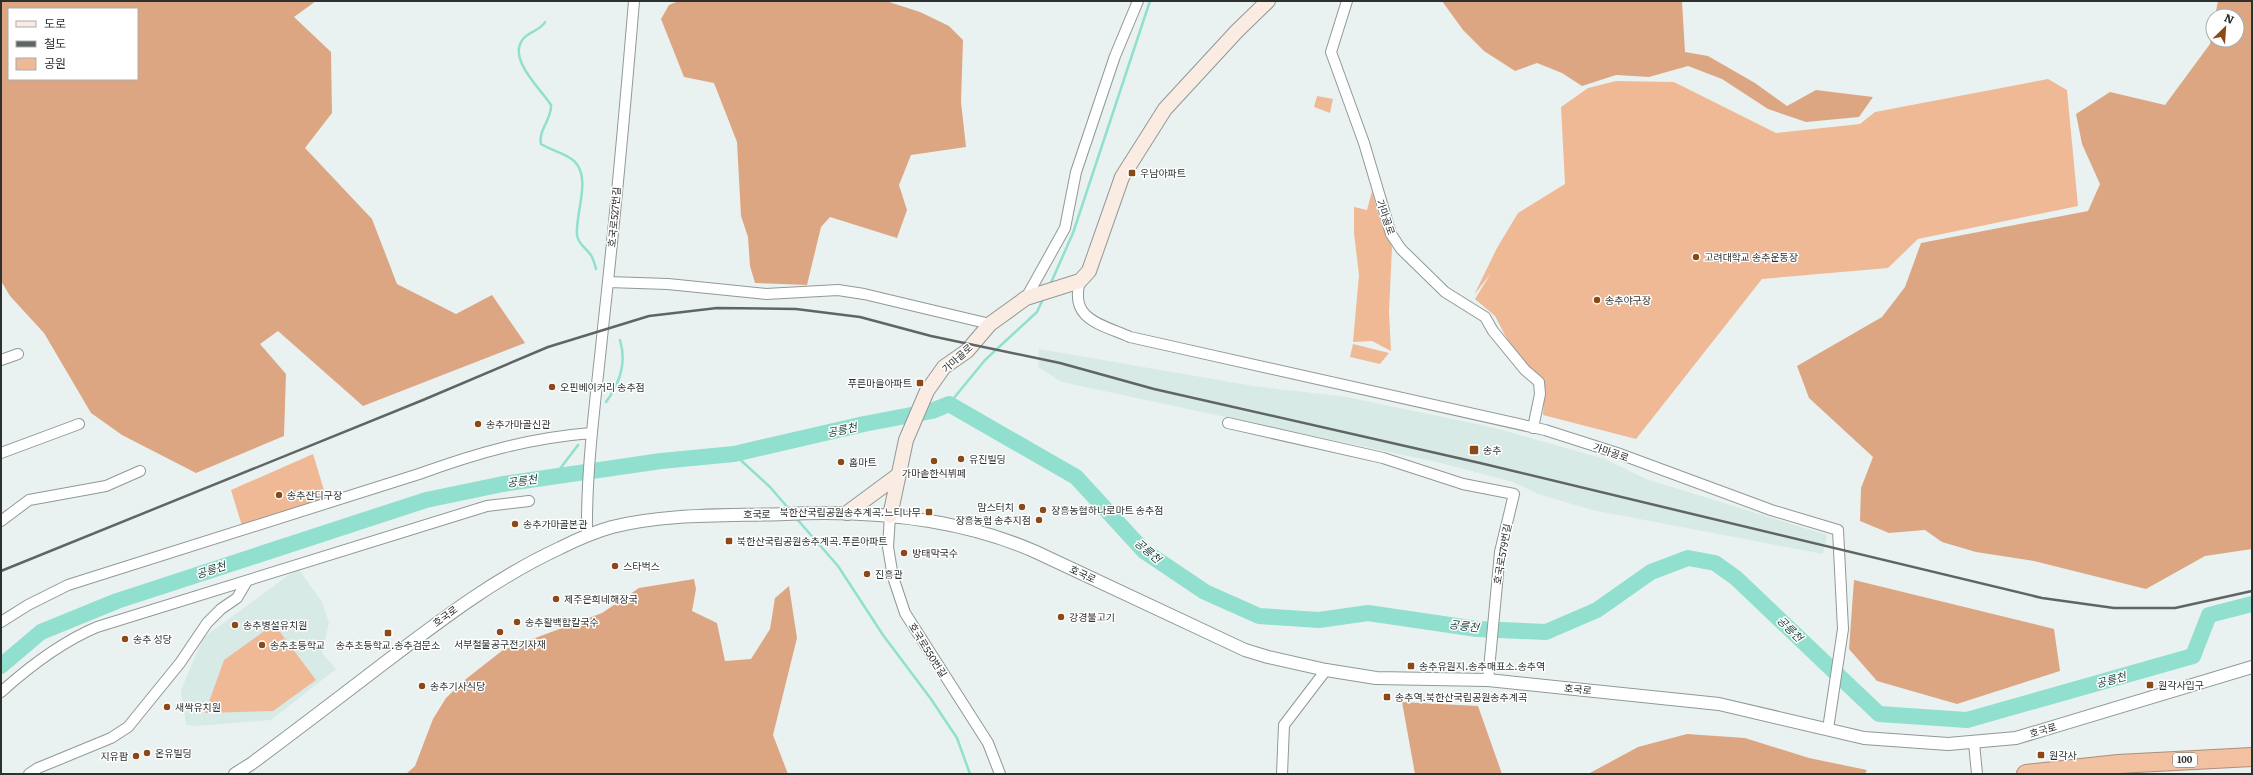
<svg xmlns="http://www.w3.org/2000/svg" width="2253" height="775" font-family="Literata,'Noto Sans KR',serif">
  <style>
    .built { fill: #d7eae6 }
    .green { fill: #f0b996 }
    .forest { fill: #dda683; fill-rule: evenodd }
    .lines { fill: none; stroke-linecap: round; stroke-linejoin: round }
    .stream { stroke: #91e0cf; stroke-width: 2.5 }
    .river { stroke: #91e0cf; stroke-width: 16 }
    .minor-casing { stroke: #909997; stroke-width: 12 }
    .tertiary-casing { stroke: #909997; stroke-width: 14 }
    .secondary-casing { stroke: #909997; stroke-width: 16 }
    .motorway-casing { stroke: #ad8e7a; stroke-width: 20 }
    .minor { stroke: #fff; stroke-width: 10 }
    .tertiary { stroke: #fff; stroke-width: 12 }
    .secondary { stroke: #fbece3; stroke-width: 14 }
    .motorway { stroke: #f2c1a2; stroke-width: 18 }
    .rail { stroke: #5f6563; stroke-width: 2.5 }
    .poi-dot { fill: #8b4916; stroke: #fff; stroke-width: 1.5 }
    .labels { text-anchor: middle; stroke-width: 3; stroke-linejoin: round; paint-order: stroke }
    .shield { fill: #fff; stroke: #6b6e6d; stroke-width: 1 }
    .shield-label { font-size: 9px; font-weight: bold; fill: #2c302f }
    .poi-label { font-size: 10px; fill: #2c302f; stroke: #fff; text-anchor: start }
    .street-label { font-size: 10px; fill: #2c302f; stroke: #fff }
    .water-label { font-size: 11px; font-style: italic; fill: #163b35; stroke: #fff }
  </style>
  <rect width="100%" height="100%" fill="#e9f2f0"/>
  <!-- built -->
  <path class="built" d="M1039 349 1253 386 1347 397 1495 428 1605 459 1646 479 1827 535 1823 554 1592 510 1538 494 1513 482 1441 463 1062 382 1038 367Z
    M298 568 322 602 329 623 322 653 336 669 271 720 198 726 186 725 181 690 203 638Z"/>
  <!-- green -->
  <path class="green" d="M2048 79 2067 90 2078 206 1918 239 1888 268 1762 279 1636 439 1543 415 1545 383 1530 369 1507 339 1495 316 1475 299 1491 273 1474 295 1497 248 1518 213 1565 184 1561 107 1588 88 1616 81 1674 82 1776 133 1860 124 1875 112Z
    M1317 96 1333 99 1330 113 1314 107Z
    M1372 191 1378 213 1392 247 1389 312 1391 351 1372 341 1353 342 1359 275 1354 233V207L1367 210Z
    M1353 344 1389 353 1380 364 1350 357Z
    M313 454 327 500 242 526 231 490Z
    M274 624 316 680 273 711 205 713 224 660Z"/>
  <!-- forest -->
  <path class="forest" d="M1 1H316L294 17 331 52 332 113 305 148 372 219 397 284 456 314 492 295 525 343 363 406 278 331 260 344 286 374 284 436 196 473 122 435 91 413 44 333 10 296 1 281ZM9 9H137V79H9Z
    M678 1H886L920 12 949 26 963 40 961 102 966 147 911 155 899 185 907 210 897 238 830 217 821 227 807 285 755 283 750 266 748 237 741 216 737 142 714 83 684 77 661 19 669 5Z
    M1442 1H1682L1685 52 1708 56 1755 83 1787 106 1816 90 1873 97 1859 117 1806 122 1768 109 1722 79 1688 66 1649 77 1616 75 1582 86 1562 73 1537 63 1515 71 1484 51 1463 30Z
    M2218 1H2252V549L2205 556 2146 589 2034 561 1976 552 1942 542 1925 530 1889 533 1860 521 1861 488 1873 457 1809 398 1797 366 1882 317 1905 287 1921 243 2088 211 2100 184 2082 144 2076 114 2110 92 2165 105 2210 44 2213 27V40H2237V16H2215Z
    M694 579 696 589 692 611 717 623 725 661 751 659 770 629 775 598 789 586 797 638 773 735 788 774H406L415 766 433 719 446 698 466 679 503 650 602 613 639 588Z
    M1854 580 2054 629 2060 671 1957 704 1877 681 1849 649Z
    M1402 702 1478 706 1502 774H1415Z
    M1687 734 1745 738 1809 758 1867 770 1865 774H1588L1638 747Z"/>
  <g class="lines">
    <!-- stream -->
    <path class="stream" d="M545 22C540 31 529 31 523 39 507 59 541 89 551 105 552 119 538 130 541 144 552 151 565 153 574 161 592 177 575 214 577 235 578 245 588 249 592 257 594 261 595 265 596 269
      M1050 285 1073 233 1150 1
      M606 402C620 383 627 363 620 340
      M949 404 985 360 1037 312 1044 297
      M734 454 770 487 789 509
      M553 478 578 445
      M796 518 838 566 883 635 931 699 957 738 970 774"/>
    <!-- river -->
    <path class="river" d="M1 666 41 632 117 601 426 500 503 484 661 461 734 454 864 424 932 411 949 404 1076 477 1144 551 1205 592 1259 616 1319 620 1368 613 1477 629 1546 632 1597 610 1651 572 1688 558 1715 563 1736 578 1879 714 1967 720 2193 656 2209 615 2252 604"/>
    <!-- minor casing -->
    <g class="minor-casing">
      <path id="minor" d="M1347 1 1331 52 1364 143 1391 234 1401 249 1445 292 1485 317 1493 331 1525 370 1539 382 1540 394 1533 428
        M1080 281C1069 320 1101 324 1130 337L1545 430 1617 453 1771 510 1838 530 1843 629 1828 729
        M608 282 668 284 766 294 838 290 864 294 990 324
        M1026 298 1065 228 1076 172 1115 56 1138 1
        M1 360 18 354
        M1228 423 1383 458 1463 484 1514 494 1500 552 1488 680
        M1 453 79 424
        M890 516 888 547 893 577 905 613 988 743 1000 774
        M1 521 29 500 106 486 140 471
        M587 536C586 466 596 398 603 328 615 219 625 110 634 1
        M1 622 28 605 68 585 419 474C477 453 529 438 591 433
        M1 692C30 666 61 642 97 627L487 506 529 501
        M1974 743 1977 774
        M29 774 38 768 111 738 128 727 180 663 207 623 221 609 237 598 247 581
        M1282 774 1284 725 1326 670"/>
    </g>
    <!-- tertiary casing -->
    <g class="tertiary-casing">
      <path id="tertiary" d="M235 774 251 764C294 732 336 700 379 667 437 623 493 579 560 548 576 540 594 532 612 527 668 513 727 516 785 514 870 510 957 517 1036 552L1245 650 1268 657 1326 670 1376 678 1488 680 1719 704 1864 738 1948 744 2016 738 2252 667"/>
    </g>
    <!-- secondary casing -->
    <g class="secondary-casing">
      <path id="secondary" d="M847 513 897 476
        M890 516 906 440 927 391 944 367 967 351 990 324 1026 298 1080 281 1089 271 1122 177 1165 109 1237 31 1268 1"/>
    </g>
    <!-- motorway casing -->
    <g class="motorway-casing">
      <path id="motorway" d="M2026 774 2118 764 2252 757"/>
    </g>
    <!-- minor -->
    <use href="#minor" class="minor"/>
    <!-- tertiary -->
    <use href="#tertiary" class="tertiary"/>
    <!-- secondary -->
    <use href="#secondary" class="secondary"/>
    <!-- motorway -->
    <use href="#motorway" class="motorway"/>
    <!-- rail -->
    <path class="rail" d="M1 571 423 400 548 347 649 316 717 308 796 309 860 317 931 336 1060 363 1154 389 1480 463 2042 598 2114 608H2175L2252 591"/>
  </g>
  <!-- markers -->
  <g class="poi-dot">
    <rect x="1128" y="169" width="8" height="8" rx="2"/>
    <circle cx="1696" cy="257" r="4"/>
    <circle cx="1597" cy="300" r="4"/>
    <rect x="916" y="379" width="8" height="8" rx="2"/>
    <circle cx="552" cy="387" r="4"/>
    <circle cx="478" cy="424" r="4"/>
    <rect x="1469" y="445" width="10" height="10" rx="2"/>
    <circle cx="961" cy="459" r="4"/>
    <circle cx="934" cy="461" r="4"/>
    <circle cx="841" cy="462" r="4"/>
    <circle cx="279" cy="495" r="4"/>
    <circle cx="1022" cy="507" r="4"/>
    <circle cx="1043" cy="510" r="4"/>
    <rect x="925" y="508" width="8" height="8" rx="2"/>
    <circle cx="1039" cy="520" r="4"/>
    <circle cx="515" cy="524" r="4"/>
    <rect x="725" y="537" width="8" height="8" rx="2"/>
    <circle cx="904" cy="553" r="4"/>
    <circle cx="615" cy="566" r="4"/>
    <circle cx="867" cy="574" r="4"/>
    <circle cx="556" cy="599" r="4"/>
    <circle cx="1061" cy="617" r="4"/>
    <circle cx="517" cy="622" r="4"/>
    <circle cx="235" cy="625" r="4"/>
    <circle cx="500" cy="632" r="4"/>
    <rect x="384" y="629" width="8" height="8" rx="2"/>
    <circle cx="125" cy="639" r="4"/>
    <circle cx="262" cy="645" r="4"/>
    <rect x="1407" y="662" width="8" height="8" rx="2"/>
    <rect x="2146" y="681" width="8" height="8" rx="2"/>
    <circle cx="422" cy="686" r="4"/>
    <rect x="1383" y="693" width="8" height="8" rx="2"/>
    <circle cx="167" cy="707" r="4"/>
    <circle cx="147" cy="753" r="4"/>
    <rect x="2037" y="751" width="8" height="8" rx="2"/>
    <circle cx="136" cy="756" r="4"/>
  </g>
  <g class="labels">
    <!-- shield labels -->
    <rect class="shield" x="2173" y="753" width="24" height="14" rx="3"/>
    <g class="shield-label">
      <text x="2185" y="763">100</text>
    </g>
    <!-- poi labels -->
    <g class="poi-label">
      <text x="1140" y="177">우남아파트</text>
      <text x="1704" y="261">고려대학교 송추운동장</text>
      <text x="1605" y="304">송추야구장</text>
      <text x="912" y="387" text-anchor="end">푸른마을아파트</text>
      <text x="560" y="391">오핀베이커리 송추점</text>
      <text x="486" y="428">송추가마골신관</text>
      <text x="1483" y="454">송추</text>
      <text x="969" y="463">유진빌딩</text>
      <text x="849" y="466">홈마트</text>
      <text x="934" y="477" text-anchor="middle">가마솥한식뷔페</text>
      <text x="287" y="499">송추잔디구장</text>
      <text x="1014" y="511" text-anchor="end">맘스터치</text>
      <text x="1051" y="514">장흥농협하나로마트 송추점</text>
      <text x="921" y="516" text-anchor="end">북한산국립공원송추계곡.느티나무</text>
      <text x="1031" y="524" text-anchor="end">장흥농협 송추지점</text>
      <text x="523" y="528">송추가마골본관</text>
      <text x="737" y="545">북한산국립공원송추계곡.푸른아파트</text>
      <text x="912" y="557">방태막국수</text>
      <text x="623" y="570">스타벅스</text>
      <text x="875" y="578">진흥관</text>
      <text x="564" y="603">제주은희네해장국</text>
      <text x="1069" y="621">강경불고기</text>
      <text x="525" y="626">송추활백합칼국수</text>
      <text x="243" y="629">송추병설유치원</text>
      <text x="133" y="643">송추 성당</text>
      <text x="500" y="648" text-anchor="middle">서부철물공구전기자재</text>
      <text x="270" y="649">송추초등학교</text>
      <text x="388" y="649" text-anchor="middle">송추초등학교.송추검문소</text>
      <text x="1419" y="670">송추유원지.송추매표소.송추역</text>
      <text x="2158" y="689">원각사입구</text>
      <text x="430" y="690">송추기사식당</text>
      <text x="1395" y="701">송추역.북한산국립공원송추계곡</text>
      <text x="175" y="711">새싹유치원</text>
      <text x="155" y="757">온유빌딩</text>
      <text x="2049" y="759">원각사</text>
      <text x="128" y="760" text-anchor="end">지유팜</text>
    </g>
    <!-- street labels -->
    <g class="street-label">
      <text transform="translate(614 217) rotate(-85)" y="4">호국로527번길</text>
      <text transform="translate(1386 217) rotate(71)" y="4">가마골로</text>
      <text transform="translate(957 358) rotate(-42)" y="4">가마골로</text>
      <text transform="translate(1611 452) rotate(19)" y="4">가마골로</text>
      <text x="757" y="518">호국로</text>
      <text transform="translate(1502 554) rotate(-80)" y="4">호국로579번길</text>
      <text transform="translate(1083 574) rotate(25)" y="4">호국로</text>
      <text transform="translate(445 616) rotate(-36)" y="4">호국로</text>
      <text transform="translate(928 650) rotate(58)" y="4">호국로550번길</text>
      <text transform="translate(1578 689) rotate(6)" y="4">호국로</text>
      <text transform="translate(2043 730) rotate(-16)" y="4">호국로</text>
    </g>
    <!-- water labels -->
    <g class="water-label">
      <text transform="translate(842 430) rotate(-12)" y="4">공릉천</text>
      <text transform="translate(522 481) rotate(-8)" y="4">공릉천</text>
      <text transform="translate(1148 551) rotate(40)" y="4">공릉천</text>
      <text transform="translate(211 570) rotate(-18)" y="4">공릉천</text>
      <text transform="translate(1464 626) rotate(7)" y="4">공릉천</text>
      <text transform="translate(1790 629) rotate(44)" y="4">공릉천</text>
      <text transform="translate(2111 680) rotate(-15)" y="4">공릉천</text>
    </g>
  </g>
  <!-- border -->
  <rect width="2253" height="775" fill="none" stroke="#2c302f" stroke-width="4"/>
  <!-- legend -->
  <rect x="8" y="8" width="130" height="72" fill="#ffffff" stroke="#abacac"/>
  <rect x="16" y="21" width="20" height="6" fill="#fbece3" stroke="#abacac"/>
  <text x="44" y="28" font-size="12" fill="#2c302f">도로</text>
  <rect x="16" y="41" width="20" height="6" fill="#5f6563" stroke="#abacac"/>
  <text x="44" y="48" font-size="12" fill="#2c302f">철도</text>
  <rect x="16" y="58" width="20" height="12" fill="#f0b996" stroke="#abacac"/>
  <text x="44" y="68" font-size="12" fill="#2c302f">공원</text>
  <!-- north arrow -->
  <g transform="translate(2225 28) rotate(25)"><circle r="19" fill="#ffffff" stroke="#abacac"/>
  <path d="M0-3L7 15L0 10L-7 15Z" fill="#8b4916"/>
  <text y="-6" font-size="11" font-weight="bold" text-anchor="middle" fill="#2c302f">N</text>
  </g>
</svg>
